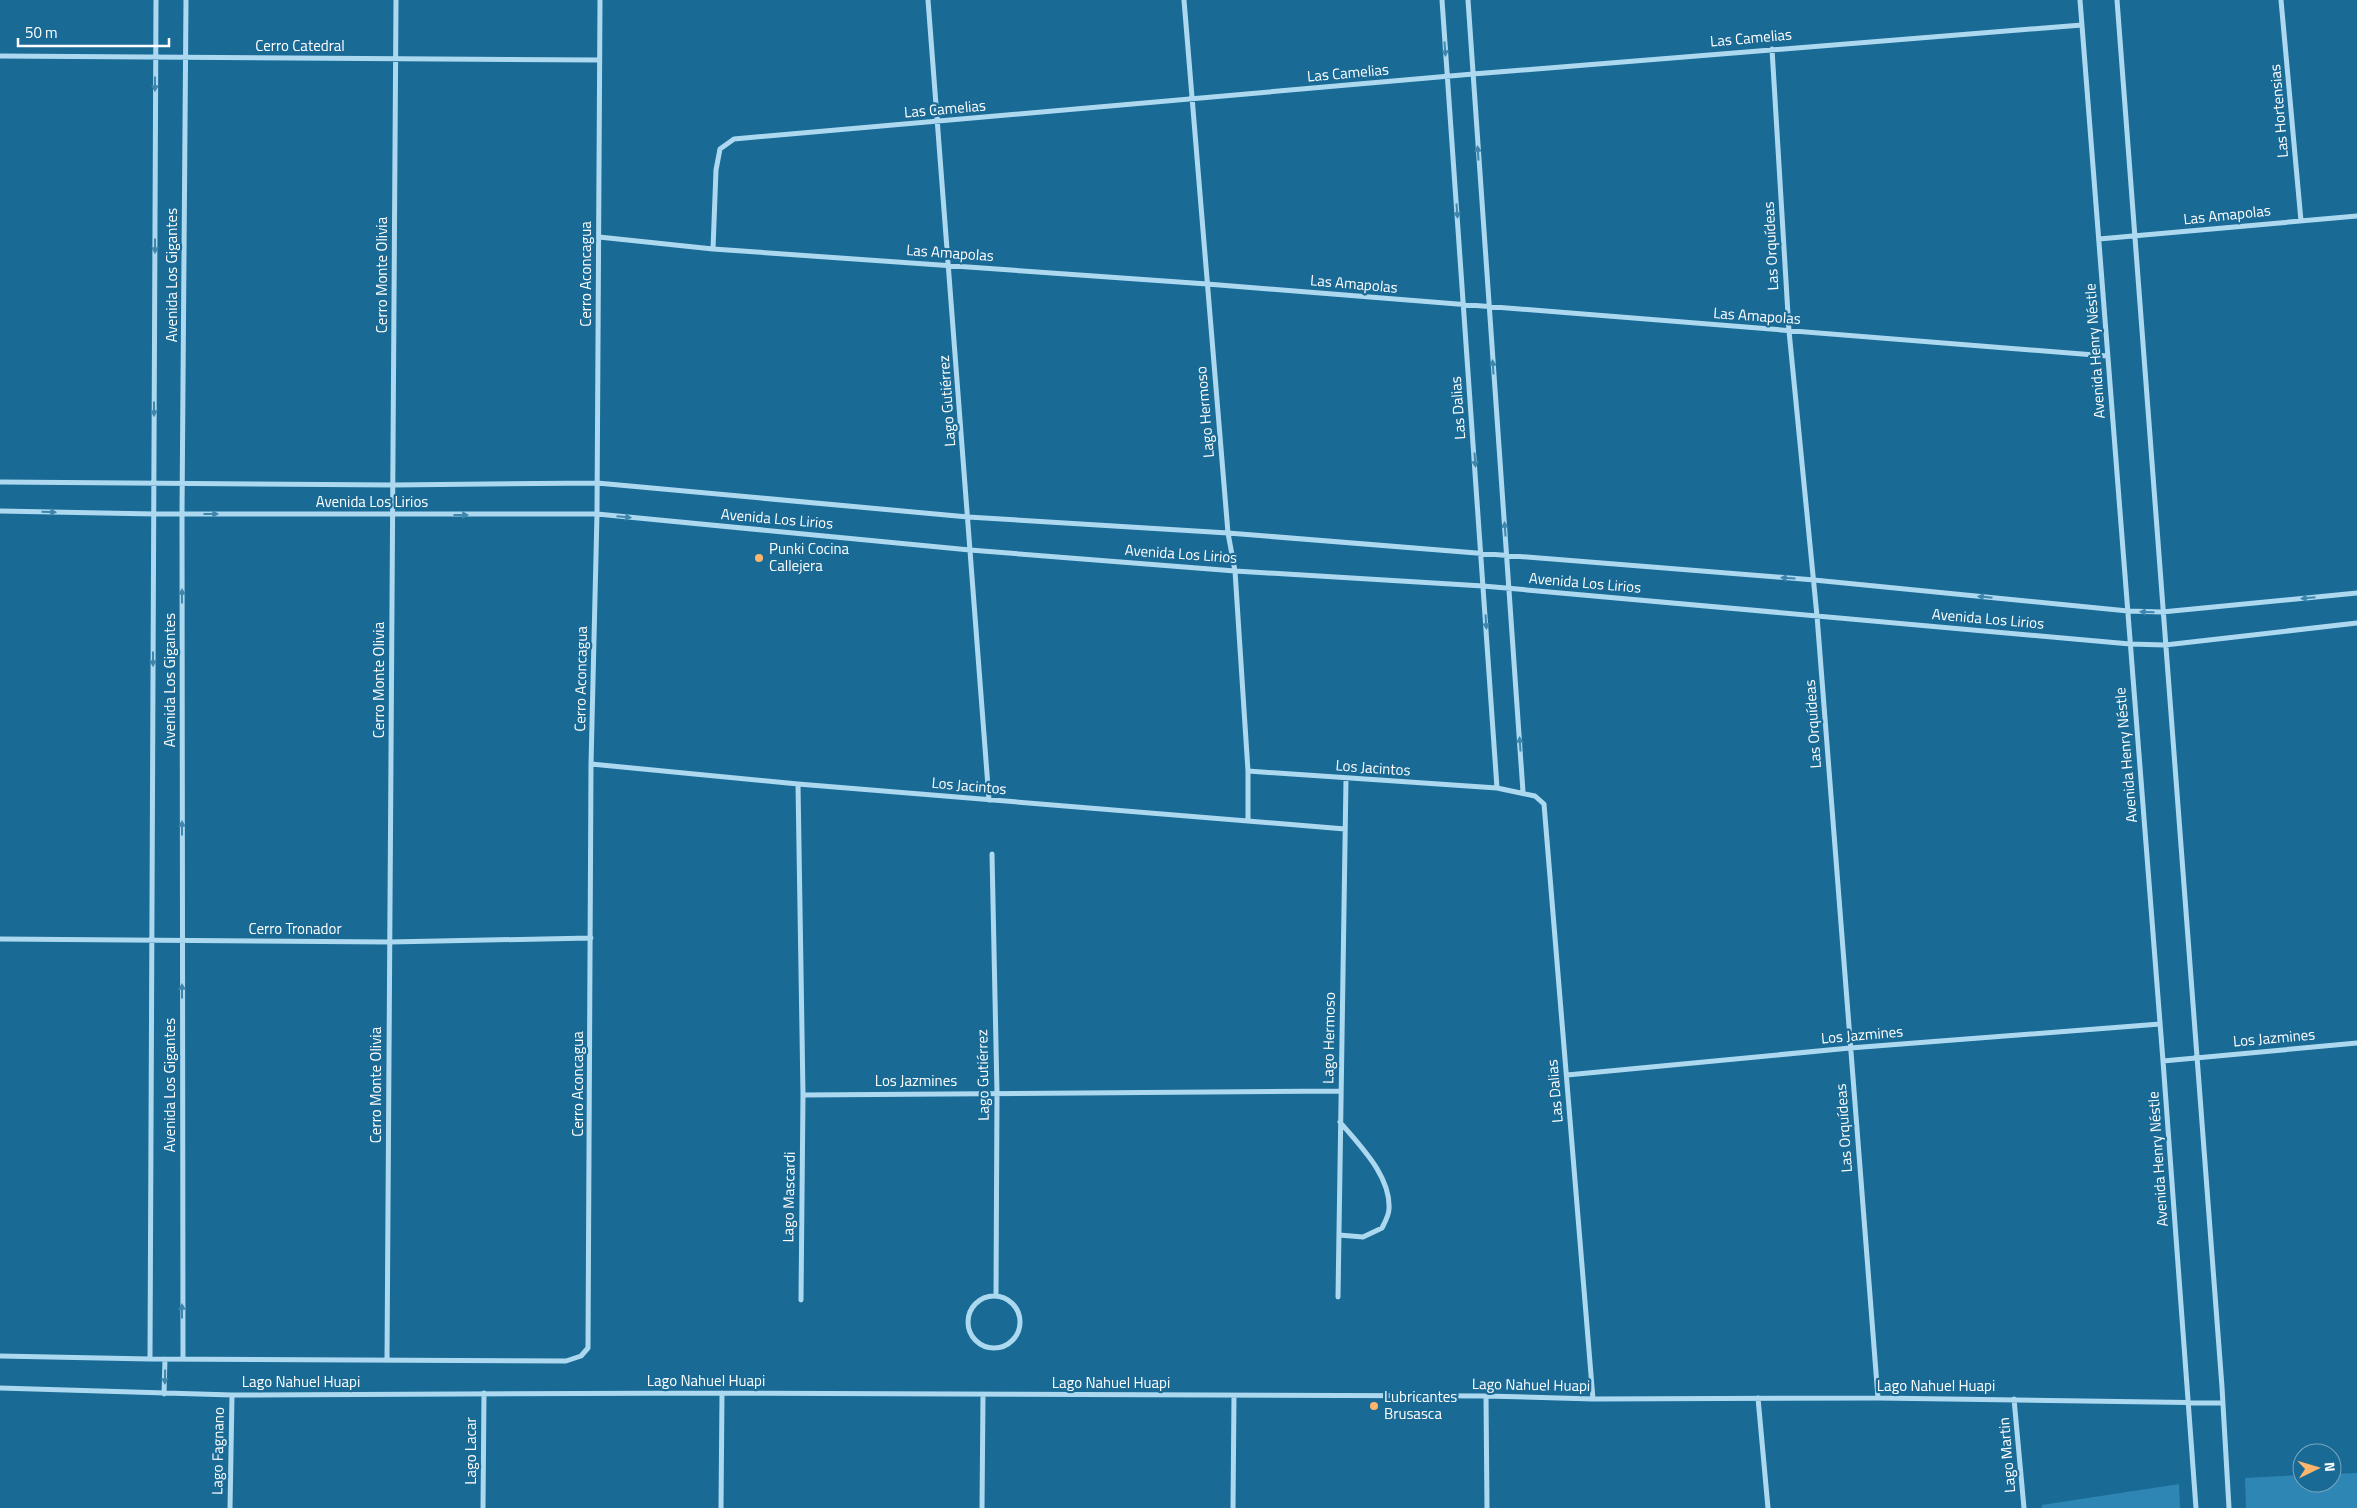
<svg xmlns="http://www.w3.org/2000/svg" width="2357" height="1508" font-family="'Titillium Web',sans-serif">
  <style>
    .green { fill: #2e86b4 }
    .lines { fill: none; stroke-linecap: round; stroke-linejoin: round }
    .minor { stroke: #add9f0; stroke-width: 5 }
    .oneway { fill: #3f86ac }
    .poi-dot { fill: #ffb66c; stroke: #1a6a96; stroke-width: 2 }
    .labels { text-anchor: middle; stroke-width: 4.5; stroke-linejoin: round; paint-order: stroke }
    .street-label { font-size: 15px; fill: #fff; stroke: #1a6a96 }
    .poi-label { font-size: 15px; fill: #fff; stroke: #1a6a96; text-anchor: start }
  </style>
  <rect width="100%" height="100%" fill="#1a6a96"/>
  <!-- green -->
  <path class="green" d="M2357 1473V1508H2246L2245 1478 2302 1475V1483H2332V1474Z
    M2179 1484 2180 1508H2042V1505Z"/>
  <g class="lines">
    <!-- minor -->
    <path class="minor" d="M928 0 989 800
      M1184 0 1228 533 1235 571 1248 771V821
      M1442 0 1497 788 1535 796 1544 804 1593 1399
      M1468 0 1523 792
      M2080 0 2163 1061 2196 1508
      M2117 0 2222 1387 2229 1508
      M2281 0 2301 221
      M1772 49 1789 331 1817 616 1878 1398
      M0 56 600 60
      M599 237 713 249 1207 284 2107 356
      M2099 239 2357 216
      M713 249 716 170 720 149 734 139 1473 74 2082 25
      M0 482 393 485 597 483 968 517 1228 533 1814 580 2128 611 2162 612 2357 593
      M0 511 154 514H597L970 550 1235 571 1483 586 2130 644 2165 645 2357 623
      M591 764 798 784 1345 829
      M1248 771 1497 788
      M798 784 803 1095 1340 1091
      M992 854 997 1093 996 1296
      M0 939 390 942 591 938
      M2163 1061 2357 1043
      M1567 1075 1850 1048 2160 1024
      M1339 1235 1363 1237 1382 1228C1385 1222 1389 1215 1389 1209 1391 1176 1360 1146 1340 1122
      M968 1322a26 26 0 1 1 52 0a26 26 0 1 1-52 0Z
      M1338 1297 1346 779
      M801 1300 803 1095
      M0 1356 150 1359 566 1361 581 1356 588 1348 591 764 597 514 600 0
      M150 1359 156 0
      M183 1359 182 513 186 0
      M387 1360 396 0
      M0 1388 232 1395 722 1393 1486 1396 1593 1399 1878 1398 2222 1403
      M164 1394 165 1359
      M1486 1396 1487 1508
      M1758 1398 1768 1508
      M2014 1399 2024 1508
      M230 1508 232 1395
      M483 1508 484 1393
      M721 1508 722 1393
      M982 1508 983 1396
      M1233 1508 1234 1396"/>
  </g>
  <!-- one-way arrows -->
  <defs><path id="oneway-solid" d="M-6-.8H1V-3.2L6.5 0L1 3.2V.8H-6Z" transform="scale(1.25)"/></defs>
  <g class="oneway">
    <use href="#oneway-solid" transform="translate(1445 49) rotate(86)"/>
    <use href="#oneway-solid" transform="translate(155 84) rotate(90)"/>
    <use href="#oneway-solid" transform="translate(1478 153) rotate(-94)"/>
    <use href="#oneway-solid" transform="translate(1457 211) rotate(86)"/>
    <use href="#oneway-solid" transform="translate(155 246) rotate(90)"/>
    <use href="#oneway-solid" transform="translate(1493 367) rotate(-94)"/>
    <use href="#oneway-solid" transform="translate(154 409) rotate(90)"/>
    <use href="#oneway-solid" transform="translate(1475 460) rotate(86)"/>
    <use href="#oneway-solid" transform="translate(49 512) rotate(1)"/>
    <use href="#oneway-solid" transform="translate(211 514)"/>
    <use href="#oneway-solid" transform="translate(461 515)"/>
    <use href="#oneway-solid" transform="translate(624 517) rotate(5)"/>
    <use href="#oneway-solid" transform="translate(1505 529) rotate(-94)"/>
    <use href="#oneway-solid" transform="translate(1788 578) rotate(-176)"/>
    <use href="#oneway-solid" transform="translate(182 596) rotate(-90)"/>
    <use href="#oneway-solid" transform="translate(1985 597) rotate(-174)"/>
    <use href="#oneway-solid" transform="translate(2308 598) rotate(175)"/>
    <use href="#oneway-solid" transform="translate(2147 612) rotate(-178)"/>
    <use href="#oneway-solid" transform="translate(1486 622) rotate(86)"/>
    <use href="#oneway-solid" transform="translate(153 659) rotate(90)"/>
    <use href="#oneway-solid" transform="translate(1520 744) rotate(-94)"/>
    <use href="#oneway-solid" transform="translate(182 828) rotate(-90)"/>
    <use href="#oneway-solid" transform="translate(182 991) rotate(-90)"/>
    <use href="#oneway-solid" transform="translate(182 1311) rotate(-90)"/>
    <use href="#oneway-solid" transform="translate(165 1377) rotate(91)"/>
  </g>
  <!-- markers -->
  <g class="poi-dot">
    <circle cx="759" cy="558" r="5"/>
    <circle cx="1374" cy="1406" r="5"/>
  </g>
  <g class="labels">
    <!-- street labels -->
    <g class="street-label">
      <text transform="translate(1751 38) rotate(-5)" y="5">Las Camelias</text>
      <text x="300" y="51">Cerro Catedral</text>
      <text transform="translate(1348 73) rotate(-5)" y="5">Las Camelias</text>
      <text transform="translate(945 109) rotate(-5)" y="5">Las Camelias</text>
      <text transform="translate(2279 111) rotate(-95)" y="5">Las Hortensias</text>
      <text transform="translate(2227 215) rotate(-6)" y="5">Las Amapolas</text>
      <text transform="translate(1771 246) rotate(-93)" y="5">Las Orquídeas</text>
      <text transform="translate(950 253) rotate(4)" y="5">Las Amapolas</text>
      <text transform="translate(586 274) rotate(-90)" y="5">Cerro Aconcagua</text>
      <text transform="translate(172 275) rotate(-90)" y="5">Avenida Los Gigantes</text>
      <text transform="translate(382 275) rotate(-90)" y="5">Cerro Monte Olivia</text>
      <text transform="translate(1354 284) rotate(5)" y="5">Las Amapolas</text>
      <text transform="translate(1757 316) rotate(4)" y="5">Las Amapolas</text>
      <text transform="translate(2095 351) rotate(-94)" y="5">Avenida Henry Néstle</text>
      <text transform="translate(947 401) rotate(-94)" y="5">Lago Gutiérrez</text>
      <text transform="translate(1458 408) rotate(-94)" y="5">Las Dalias</text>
      <text transform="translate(1205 412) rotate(-95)" y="5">Lago Hermoso</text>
      <text x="372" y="507">Avenida Los Lirios</text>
      <text transform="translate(777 519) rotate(5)" y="5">Avenida Los Lirios</text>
      <text transform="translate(1181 554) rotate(4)" y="5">Avenida Los Lirios</text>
      <text transform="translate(1585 583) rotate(5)" y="5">Avenida Los Lirios</text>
      <text transform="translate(1988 619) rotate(5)" y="5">Avenida Los Lirios</text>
      <text transform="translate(581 679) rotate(-89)" y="5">Cerro Aconcagua</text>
      <text transform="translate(170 680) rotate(-90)" y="5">Avenida Los Gigantes</text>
      <text transform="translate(379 680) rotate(-90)" y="5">Cerro Monte Olivia</text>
      <text transform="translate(1813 724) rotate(-94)" y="5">Las Orquídeas</text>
      <text transform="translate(2126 755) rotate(-95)" y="5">Avenida Henry Néstle</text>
      <text transform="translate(1373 768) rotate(4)" y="5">Los Jacintos</text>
      <text transform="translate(969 786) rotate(5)" y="5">Los Jacintos</text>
      <text x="295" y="934">Cerro Tronador</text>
      <text transform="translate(1862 1035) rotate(-5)" y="5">Los Jazmines</text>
      <text transform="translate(1329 1038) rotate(-89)" y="5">Lago Hermoso</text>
      <text transform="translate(2274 1038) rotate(-5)" y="5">Los Jazmines</text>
      <text transform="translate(983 1075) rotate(-91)" y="5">Lago Gutiérrez</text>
      <text x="916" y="1086">Los Jazmines</text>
      <text transform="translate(578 1084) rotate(-90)" y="5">Cerro Aconcagua</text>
      <text transform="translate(170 1085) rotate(-90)" y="5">Avenida Los Gigantes</text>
      <text transform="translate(376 1085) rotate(-90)" y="5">Cerro Monte Olivia</text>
      <text transform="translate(1555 1091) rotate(-95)" y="5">Las Dalias</text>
      <text transform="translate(1844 1128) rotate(-94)" y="5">Las Orquídeas</text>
      <text transform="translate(2158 1159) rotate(-94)" y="5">Avenida Henry Néstle</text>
      <text transform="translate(789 1197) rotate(-89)" y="5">Lago Mascardi</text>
      <text x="706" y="1386">Lago Nahuel Huapi</text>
      <text x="301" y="1387">Lago Nahuel Huapi</text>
      <text x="1111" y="1388">Lago Nahuel Huapi</text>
      <text transform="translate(1531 1385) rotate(1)" y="5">Lago Nahuel Huapi</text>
      <text x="1936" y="1391">Lago Nahuel Huapi</text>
      <text transform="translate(218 1451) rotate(-89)" y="5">Lago Fagnano</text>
      <text transform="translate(471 1451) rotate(-90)" y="5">Lago Lacar</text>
      <text transform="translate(2007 1455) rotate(-95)" y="5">Lago Martin</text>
    </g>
    <!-- poi labels -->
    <g class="poi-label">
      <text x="769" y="554">Punki Cocina<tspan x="769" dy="17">Callejera</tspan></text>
      <text x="1384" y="1402">Lubricantes<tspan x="1384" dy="17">Brusasca</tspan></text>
    </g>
  </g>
  <!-- north arrow -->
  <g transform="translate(2317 1468) rotate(85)"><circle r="24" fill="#1a6a96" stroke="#76a6c0"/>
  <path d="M0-4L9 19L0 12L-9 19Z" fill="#ffb66c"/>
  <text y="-8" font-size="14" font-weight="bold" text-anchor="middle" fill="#ffffff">N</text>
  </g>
  <!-- scale -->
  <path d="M18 38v8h151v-8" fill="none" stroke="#ffffff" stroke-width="2.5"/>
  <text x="25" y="38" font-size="15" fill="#ffffff" stroke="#1a6a96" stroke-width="4" paint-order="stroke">50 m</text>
</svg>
